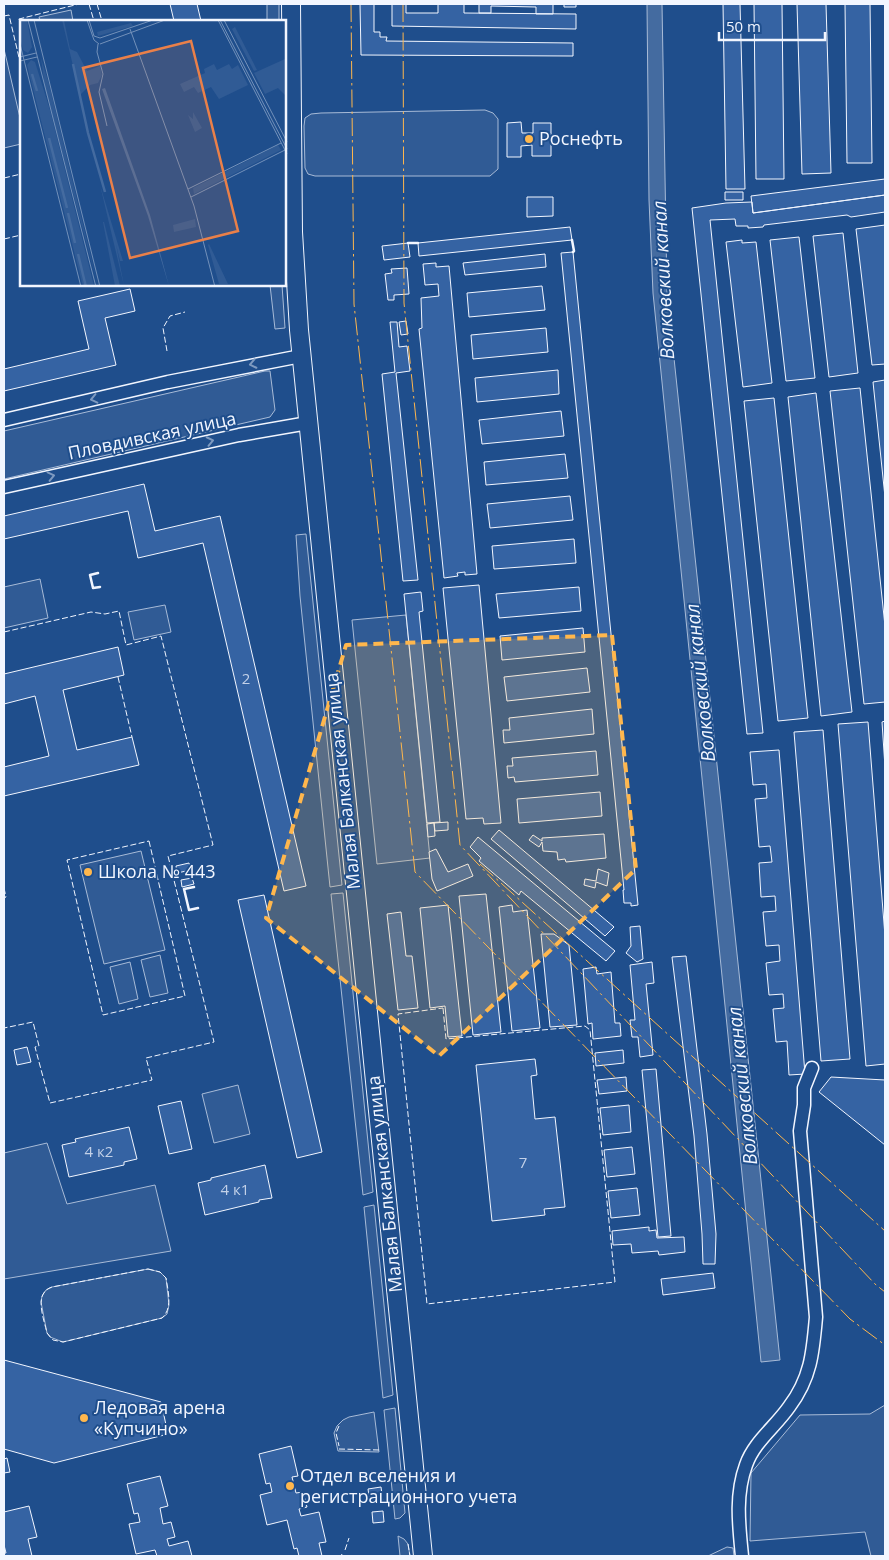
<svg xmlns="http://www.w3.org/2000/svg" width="889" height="1560" font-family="'Open Sans',sans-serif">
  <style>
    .built { fill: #305b95; stroke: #a8bbd7 }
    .water { fill: #446ba0; stroke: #a8bbd7 }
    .building { fill: #3563a3; stroke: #f2f6ff }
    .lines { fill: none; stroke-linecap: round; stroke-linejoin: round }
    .street-casing { stroke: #f2f6ff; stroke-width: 15 }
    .secondary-casing { stroke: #f2f6ff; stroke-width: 20 }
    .street { stroke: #1f4e8c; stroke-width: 12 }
    .secondary { stroke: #1f4e8c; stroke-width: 18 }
    .fence { stroke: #f2f6ff; stroke-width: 1; stroke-dasharray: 6 2.5; stroke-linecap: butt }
    .wall { stroke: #f2f6ff; stroke-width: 2.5 }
    .power { stroke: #ffb74d; stroke-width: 1; stroke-dasharray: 18 4 2.5 4; stroke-linecap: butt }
    .oneway { stroke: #7e9ac0 }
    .marked { fill: #ffb74d; fill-opacity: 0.2; stroke: #ffb74d; stroke-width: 4; stroke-dasharray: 10 6; stroke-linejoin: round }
    .poi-dot { fill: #ffb74d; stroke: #1f4e8c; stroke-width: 2 }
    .labels { text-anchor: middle; stroke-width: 4; stroke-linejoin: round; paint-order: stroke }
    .number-label { font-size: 15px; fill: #c3d1e8 }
    .poi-label { font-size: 18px; fill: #f2f6ff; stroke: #1f4e8c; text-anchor: start }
    .street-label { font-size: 18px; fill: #f2f6ff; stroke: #1f4e8c }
    .water-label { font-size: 19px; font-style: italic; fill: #f2f6ff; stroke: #1f4e8c }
    .inset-river { fill: none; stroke: #446ba0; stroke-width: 2.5 }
    .inset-road { fill: none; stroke: #7391ba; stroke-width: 1 }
    .view { fill: #ea8049; fill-opacity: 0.15; stroke: #ea8049; stroke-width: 2.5 }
    .inset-edge { fill: none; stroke: #f2f6ff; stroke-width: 2.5 }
  </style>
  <rect width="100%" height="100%" fill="#1f4e8c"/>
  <!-- built -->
  <path class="built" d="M267 4H279V21H267Z
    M71 10 73 21H40L39 17Z
    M4 49 21 122V144L4 148Z
    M485 110 493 113 498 119V169L490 176H315L308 174 305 168 304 126 305 118 311 114 321 113Z
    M270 285H282L285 328 275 329Z
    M265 371H270L275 410 270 417 4 479V431Z
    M306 534 342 885 330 887 300 596 296 535Z
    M40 579 48 618 4 628V587Z
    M165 605 171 632 134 640 128 612Z
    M406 615 430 858 377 864 352 620Z
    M141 851 165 950 104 964 80 865Z
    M343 893 373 1192 363 1195 331 894Z
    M160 955 168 993 150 997 141 960Z
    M130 962 138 999 119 1004 110 967Z
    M238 1085 250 1134 214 1143 202 1094Z
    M47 1143 67 1204 155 1185 171 1251 4 1279V1153Z
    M374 1205 393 1395 383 1398 364 1207Z
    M148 1269 160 1272 166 1278 169 1305 167 1314 162 1318 63 1342 50 1337 47 1333 41 1302 42 1296 46 1290 52 1287Z
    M885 1405V1556H871L865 1532 750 1541 751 1473 800 1415 870 1414Z
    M395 1408 405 1513 400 1518 395 1519 384 1410Z
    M374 1412 379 1452 338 1451 334 1433 337 1426 343 1420 349 1417Z
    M398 1536 404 1539 408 1544 410 1556H400Z
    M727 1547 733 1548 734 1556H708Z"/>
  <!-- water -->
  <path class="water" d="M647 4H662L667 292 780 1360 761 1362 653 293 649 200Z"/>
  <!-- building -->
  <path class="building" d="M170 4H197L201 21H174Z
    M360 4H374V32H380V37H387L386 41 573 43V56L361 55Z
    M392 4H406V13H438V4H464V13L576 14V29L392 26Z
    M479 4H553V14H536V7L491 6V13H479Z
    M564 4H576V7H564Z
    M723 4H740L745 189H726Z
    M754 4H782L784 179H756Z
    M797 4H826L831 173 802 174Z
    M845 4H870L872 163H847Z
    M521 122 522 133H533V123H551V156H532V145L521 146V157H507V123Z
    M885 179V195L753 213 751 196Z
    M725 192H743V200H725Z
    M885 195V212L851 217 847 215 764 225 763 227 748 228V226H736L735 219 710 220 763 733 747 734 692 208 726 203 752 202 753 213Z
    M527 197H553V216L527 217Z
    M885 225V364L872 365 856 229Z
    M570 227 572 240 419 256 418 243Z
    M843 233 858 373 829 377 813 236Z
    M799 237 815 378 786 381 770 240Z
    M742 240V243L756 242 772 383 743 387 726 242Z
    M408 243 410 257 384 260 382 246Z
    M573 252 638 905 631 906V903H624L623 890H624L561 253Z
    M545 254 546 267 465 275 463 263Z
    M436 263V267L449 266 477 574 465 575V572L457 573 458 576 444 578 419 329 422 328 421 298 439 296 438 284 425 285 423 264Z
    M407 268 409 294 394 295V300H388L385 274 392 273 391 269Z
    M542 286 545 310 469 317 467 293Z
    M130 289 135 311 105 318 116 365 4 391V369L89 349 78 301Z
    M406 321 408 334 401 335 399 322Z
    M390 322H397L399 347 407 346 410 371 396 373 418 580 403 581 382 374 395 372Z
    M546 328 548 352 473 359 471 335Z
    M558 370 559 394 477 402 475 378Z
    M885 380V497L873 382Z
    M860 388 885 626V702L864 704 830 391Z
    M816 393 852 712 821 716 788 397Z
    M774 398 808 718 778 721 744 401Z
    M561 411 564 436 482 444 479 420Z
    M565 454 568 478 486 485 484 462Z
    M144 484 155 531 220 516 306 886 284 891 203 543 138 558 128 511 4 539V516Z
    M570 496 573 520 490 528 487 504Z
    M574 539 576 563 494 569 492 546Z
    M479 585 501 823 484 824 483 818 466 819 443 588Z
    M579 587 581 611 499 618 496 594Z
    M421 592 423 611 419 612 440 822 427 823 404 594Z
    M583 628 585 652 502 660 500 636Z
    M118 647 124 675 63 690 77 750 132 737 139 765 4 796V767L49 756 35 696 4 704V674Z
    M587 668 590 692 507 701 504 677Z
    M592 709 594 734 504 743 503 730H510L509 718Z
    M885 721V767L882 722Z
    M868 722 885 936V1064L866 1066 838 724Z
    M823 730 850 1059 821 1061 794 732Z
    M779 750 805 1074 789 1075 787 1041 776 1042 773 1009 784 1008 783 994 769 995 766 963 780 961 779 945 766 946 763 912 776 911 775 896 761 897 759 863 772 862 770 846 759 847 755 799 767 798 766 784 753 785 750 752Z
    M596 751 598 775 515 782 514 777 508 778 507 766H513L512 758Z
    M600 792 602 816 519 823 517 799Z
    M448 822V830L435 831 434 823Z
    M434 823 435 836 428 837 427 824Z
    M499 830 614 927 605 936 491 839Z
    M604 834 606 858 566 862 565 859 558 860 557 852 543 851 542 842 539 847 529 840 533 835 542 841V838Z
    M478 837 615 951 606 961 521 891 519 895 479 861 481 858 470 847Z
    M436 849 448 872 468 864 473 876 437 891 432 879 429 852Z
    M189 863 191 870 177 873 176 866Z
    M598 869 609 873 607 886 596 882 595 888 584 885 585 879 596 881Z
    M192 878 194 884 182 887 181 880Z
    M486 894 501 1032 473 1035 459 896Z
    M264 895 322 1152 297 1158 238 900Z
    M448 905 462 1036 448 1037 445 1006 430 1008 420 908Z
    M512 905 513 912 527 910 540 1028 512 1031 499 907Z
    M401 912 406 956H412L418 1008 398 1010 387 914Z
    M640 926 643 959 637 962 626 953 631 946 630 927Z
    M541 934H554L569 945 577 1025 550 1027Z
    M686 956 707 1134 716 1234 715 1264H703L702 1234 694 1136 672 957Z
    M652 962 654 983 646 984 653 1055 640 1057 638 1037H632L630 1020H635L630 965Z
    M596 967 597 974 611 972 615 1023H620L621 1036 593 1039 592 1023 588 1024 583 969Z
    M27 1047 31 1062 17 1065 14 1050Z
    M623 1050 624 1063 596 1066 595 1053Z
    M535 1059 537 1075 531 1076 535 1119 555 1117 565 1207 544 1209 545 1215 492 1221 476 1065Z
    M656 1069 671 1236 658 1237 642 1070Z
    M626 1077 627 1091 599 1094 597 1080Z
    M831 1077 885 1080V1145L819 1092Z
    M181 1101 192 1149 169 1154 158 1106Z
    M629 1105 631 1132 603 1135 600 1108Z
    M129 1127 137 1159 124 1162V1165L69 1177 62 1145 76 1142 75 1139Z
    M632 1147 635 1174 607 1177 604 1150Z
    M265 1165 272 1198 259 1200V1202L205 1215 198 1183 211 1180V1178Z
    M637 1188 640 1215 611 1218 608 1191Z
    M649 1227V1231L656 1230 657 1238 684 1237 685 1252 659 1255 658 1251 632 1253 631 1244 613 1245 612 1231Z
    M713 1273 715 1288 663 1295 661 1279Z
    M4 1360 161 1402 168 1434 54 1463 4 1449Z
    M291 1446 298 1476 292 1477 296 1493 303 1492 307 1507 299 1509 301 1516 319 1512 326 1542 319 1543 322 1556H299L297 1548 294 1549 287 1520 267 1525 260 1495 272 1492 270 1483 266 1484 259 1454Z
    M7 1458 10 1472 4 1473V1459Z
    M160 1476 168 1506 160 1508 163 1524 171 1522 175 1537 167 1539 169 1546 188 1541 192 1556H157L155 1550 136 1554 129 1524 140 1522 138 1513 134 1514 127 1484Z
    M381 1487 383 1502 370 1503 368 1489Z
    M29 1506 37 1537 28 1539 32 1556H4V1553H6L4 1545V1512Z
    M383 1511 384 1522 373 1523 372 1512Z"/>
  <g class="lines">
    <!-- street casing -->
    <g class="street-casing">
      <path id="street" d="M4 420 168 382 301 356
        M4 487 239 435 308 423
        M742 1556C739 1526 735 1495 746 1465 754 1442 775 1427 789 1407 811 1378 813 1352 816 1317L800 1131 804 1105V1088L812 1068"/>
    </g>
    <!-- secondary casing -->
    <g class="secondary-casing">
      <path id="secondary" d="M291 4 293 232 299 330 423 1556"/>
    </g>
    <!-- street -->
    <use href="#street" class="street"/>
    <!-- secondary -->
    <use href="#secondary" class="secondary"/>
    <!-- fence -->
    <path class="fence" d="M89 4 94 21
      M97 4 102 21
      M4 16 9 15 21 66
      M21 28 19 19 79 4
      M4 178 21 174
      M4 239 21 235
      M167 351 163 328 170 316 185 312
      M4 632 91 612 105 614 119 611 126 645 161 636 213 845 168 856 214 1042 146 1058 152 1080 50 1103 35 1047 39 1046 33 1022 4 1028
      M118 677 132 737
      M149 841 185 996 103 1015 67 860Z
      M4 888 6 897 4 898
      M443 1008 446 1039 585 1026 590 1030 615 1282 427 1304 398 1014Z
      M148 1269 160 1272 166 1278C168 1291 173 1308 162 1318L63 1342 53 1340 47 1333C44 1319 33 1293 52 1287Z
      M339 1426 336 1433 339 1446
      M339 1449 379 1450
      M408 1544 410 1556
      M345 1550 349 1538
      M341 1556 342 1554"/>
    <!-- wall -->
    <path class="wall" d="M572 240 574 251 573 252
      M408 243H418
      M98 573 90 575 93 588 100 587
      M194 887 184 889 189 910 198 908"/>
    <!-- power -->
    <path class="power" d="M351 4 354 304 415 872 850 1319 885 1345
      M403 4 404 303 460 845 875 1284 885 1292
      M480 864 885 1231"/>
  </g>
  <!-- one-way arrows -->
  <defs><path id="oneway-chevron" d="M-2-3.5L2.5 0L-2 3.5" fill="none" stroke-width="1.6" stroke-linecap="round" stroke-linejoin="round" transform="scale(1.25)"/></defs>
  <g class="oneway">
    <use href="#oneway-chevron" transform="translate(253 364) rotate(168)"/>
    <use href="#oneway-chevron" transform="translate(94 399) rotate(167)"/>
    <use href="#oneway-chevron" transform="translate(210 441) rotate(-12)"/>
    <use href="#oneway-chevron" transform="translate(51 476) rotate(-13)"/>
  </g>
  <!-- marked area -->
  <path class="marked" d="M612 635 636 869 439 1056 266 918 346 645Z"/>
  <!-- markers -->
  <g class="poi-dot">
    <circle cx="529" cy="139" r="5"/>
    <circle cx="88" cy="872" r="5"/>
    <circle cx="84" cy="1418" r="5"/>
    <circle cx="290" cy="1486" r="5"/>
  </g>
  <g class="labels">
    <!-- number labels -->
    <g class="number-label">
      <text x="246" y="684">2</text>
      <text x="99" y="1157">4 к2</text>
      <text x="523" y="1168">7</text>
      <text x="235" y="1195">4 к1</text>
    </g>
    <!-- poi labels -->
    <g class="poi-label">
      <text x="539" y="145">Роснефть</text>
      <text x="98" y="878">Школа № 443</text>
      <text x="94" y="1414">Ледовая арена<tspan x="94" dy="21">«Купчино»</tspan></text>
      <text x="300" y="1482">Отдел вселения и<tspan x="300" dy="21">регистрационного учета</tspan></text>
    </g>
    <!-- street labels -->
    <g class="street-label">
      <text transform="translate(152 436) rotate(-12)" y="6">Пловдивская улица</text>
      <text transform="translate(343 781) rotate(-96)" y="6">Малая Балканская улица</text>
      <text transform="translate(385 1184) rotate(-96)" y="6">Малая Балканская улица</text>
    </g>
    <!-- water labels -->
    <g class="water-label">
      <text transform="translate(663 280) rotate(-93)" y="7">Волковский канал</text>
      <text transform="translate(700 683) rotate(-96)" y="7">Волковский канал</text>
      <text transform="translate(742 1086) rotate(-96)" y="7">Волковский канал</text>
    </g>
  </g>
  <!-- overview -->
  <g transform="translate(20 20)">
    <rect width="266" height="266" fill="#1f4e8c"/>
    <path d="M0 0H7L12 27 8 33 3 30 0 17ZM42 0H44L50 29 57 32 67 51 80 46 82 55 78 63 70 65 60 75ZM111 3 113 6 78 16 77 12ZM215 7 237 50 234 51 212 9ZM21 38 29 64 78 266 25 69ZM265 39 266 76 258 68 245 74 234 53ZM11 40 15 42 30 90 74 266H64L62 263 7 45ZM194 44 197 50 209 44 212 49 218 45 228 65 199 79 191 67 178 73 174 67 164 72 160 64 185 53 184 49ZM173 92 182 108 175 112 168 95 173 99ZM258 125 261 130 174 174 173 168ZM80 165 103 241H100L96 224 104 266ZM175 199 176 207 154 212 153 205ZM83 202H84L100 266H95ZM188 225 189 224 208 264H199Z" fill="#305b95"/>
    <path d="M85 68 130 195 149 266 128 196 82 69Z" fill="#446ba0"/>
    <path class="inset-river" d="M53 44 68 113 85 172M12 54 17 71M29 118 47 188M48 193 55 223M58 234 66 267"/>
    <path class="inset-road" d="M8 0 76 267M14 0 80 267M67 0 74 20 79 24M69 0 74 16 80 18M198 0 267 134M200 0 267 129M204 0 267 122M110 9 174 186 195 267M80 18 133 0M0 24 61 267M78 24 77 32 83 54 79 72 87 106M80 24 145 0M0 37 16 33M0 41 17 37M168 169 261 123M171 177 267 129"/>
    <path class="view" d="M171 21 218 211 110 238 63 48Z"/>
    <rect width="266" height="266" class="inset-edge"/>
  </g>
  <!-- border -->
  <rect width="889" height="1560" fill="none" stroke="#f2f6ff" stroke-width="10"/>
  <!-- scale -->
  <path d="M719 32v8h106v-8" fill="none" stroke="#f2f6ff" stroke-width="2.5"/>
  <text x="726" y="32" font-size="15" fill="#f2f6ff" stroke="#1f4e8c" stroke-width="4" paint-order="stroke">50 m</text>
</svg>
